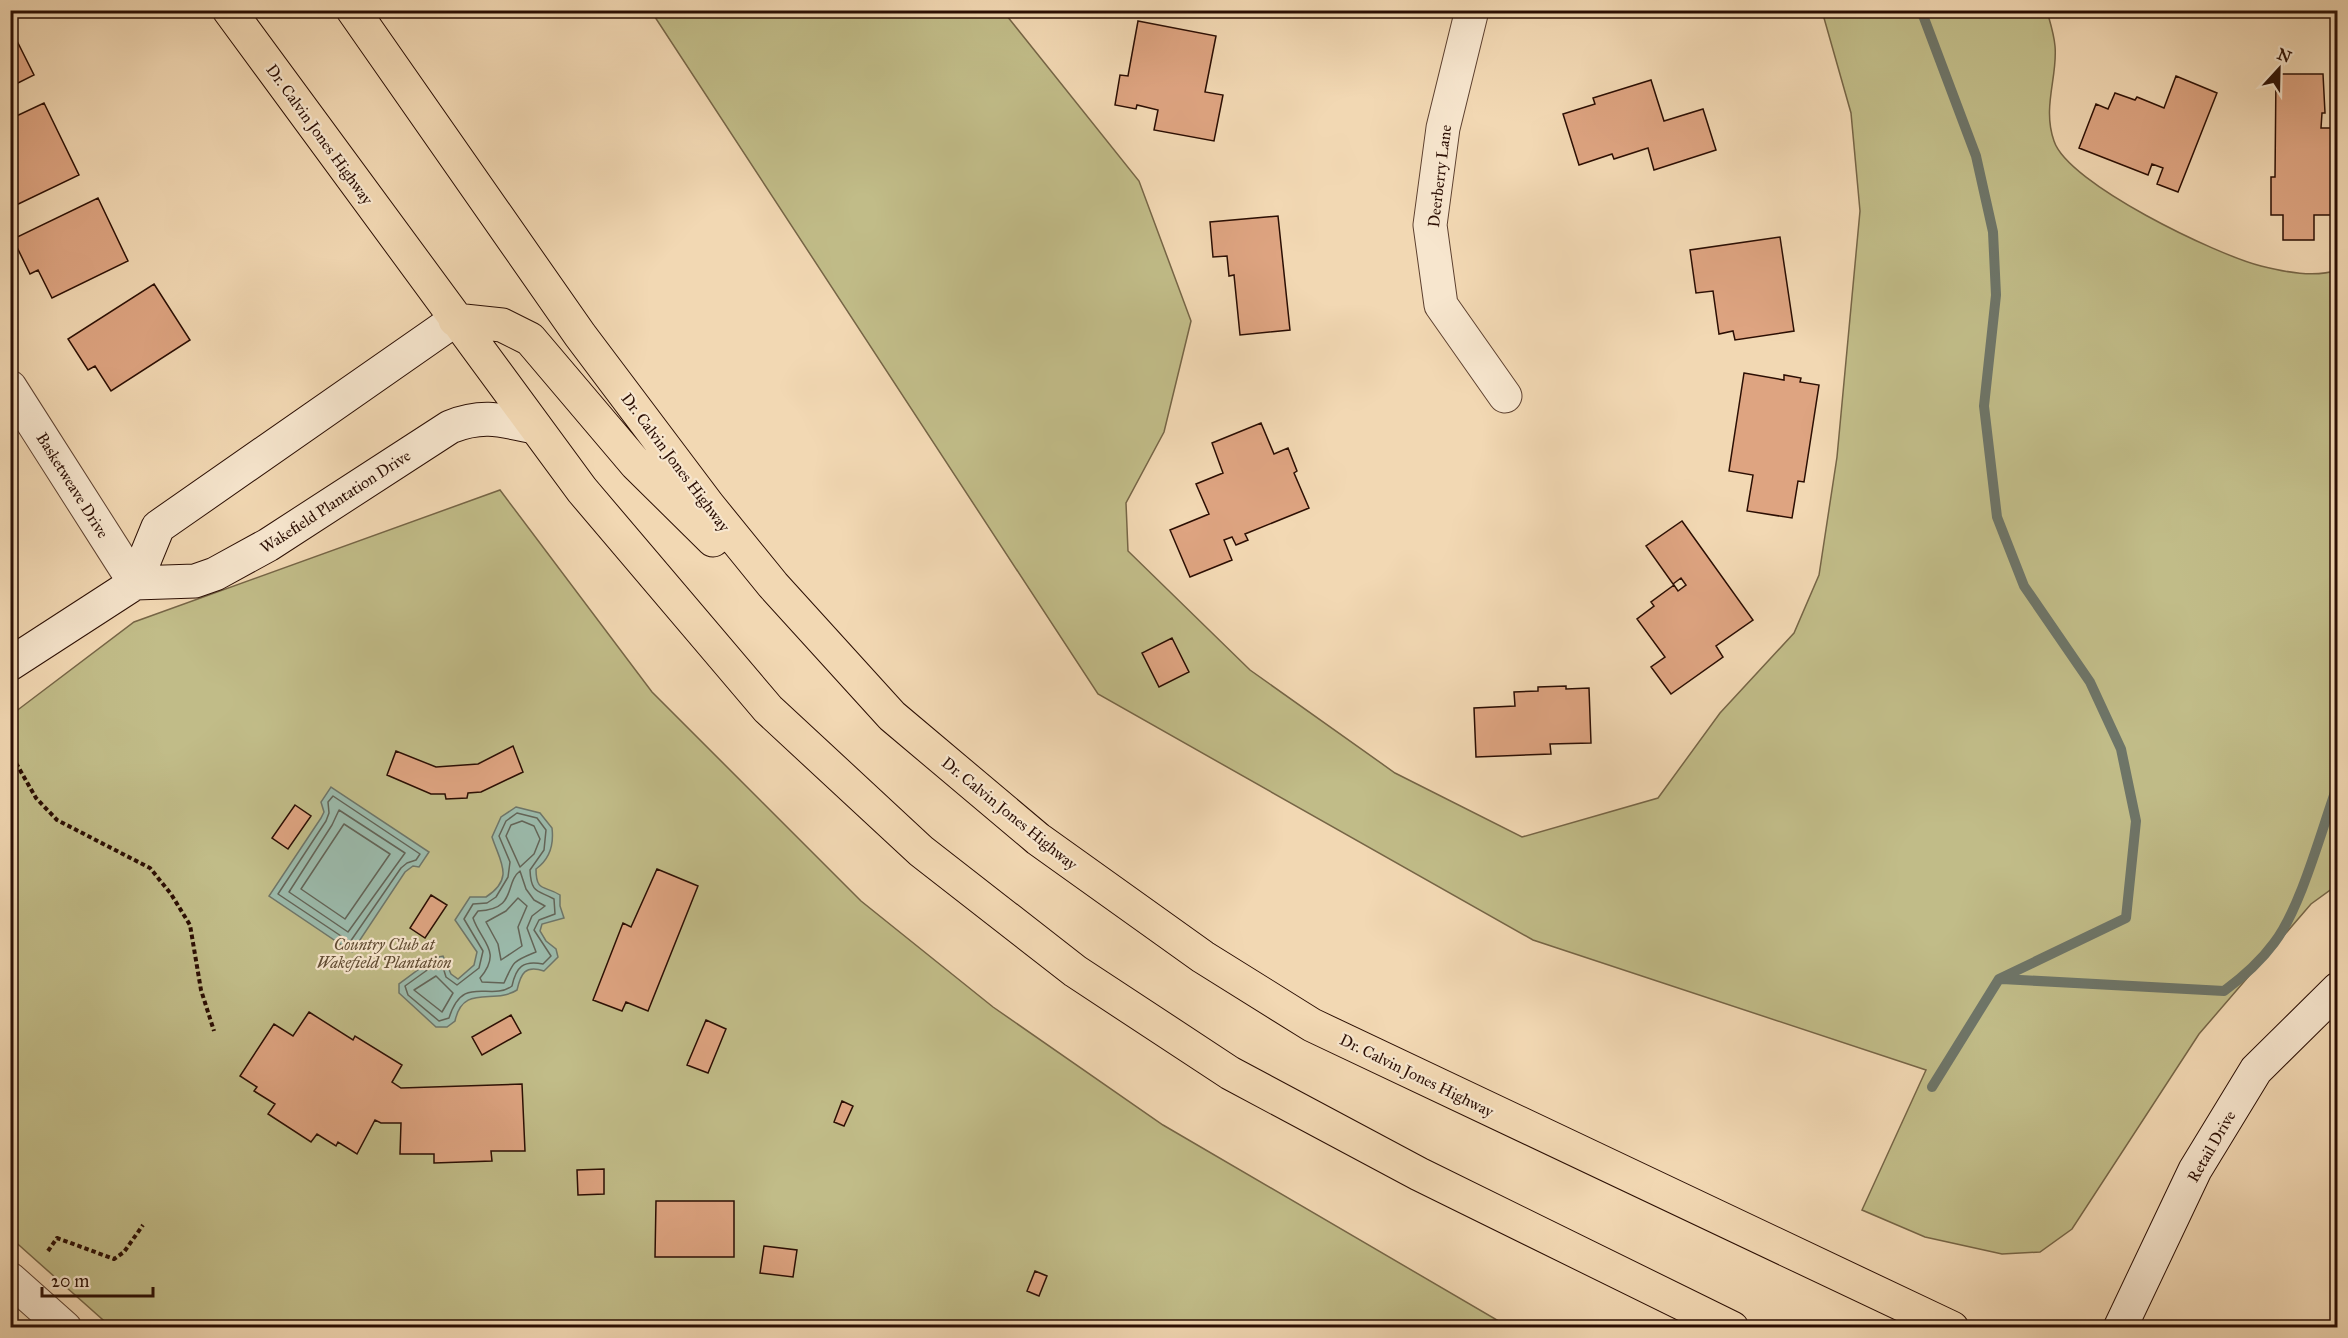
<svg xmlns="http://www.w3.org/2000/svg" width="2348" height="1338" font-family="'IM FELL Great Primer',serif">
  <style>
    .green { fill: #c1bc88; stroke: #766546; stroke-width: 1.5 }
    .water { fill: #9bbaab; stroke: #6e7568; stroke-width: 1.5 }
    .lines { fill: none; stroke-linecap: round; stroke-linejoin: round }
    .shore { stroke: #636457; stroke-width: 1.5 }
    .stream { stroke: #6e7568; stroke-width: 10 }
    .building { fill: #dea481; stroke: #2b0e03; stroke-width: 1.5 }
    .street-casing { stroke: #5d402f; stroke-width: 35 }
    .secondary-casing { stroke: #2b0e03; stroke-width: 35 }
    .highway-casing { stroke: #2b0e03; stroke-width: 35 }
    .path { stroke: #2b0e03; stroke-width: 4; stroke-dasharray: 4.5 3; stroke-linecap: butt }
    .street { stroke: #f7e6ce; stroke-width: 33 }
    .secondary { stroke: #f7e6ce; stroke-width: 33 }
    .highway { stroke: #f2d8b3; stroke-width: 33 }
    .labels { text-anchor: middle; stroke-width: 4.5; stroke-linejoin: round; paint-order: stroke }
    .street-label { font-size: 16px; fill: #2b0e03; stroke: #f7e6ce }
    .park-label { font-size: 16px; font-style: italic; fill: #604b32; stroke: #f7e6ce }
  </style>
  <rect width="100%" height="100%" fill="#f2d8b3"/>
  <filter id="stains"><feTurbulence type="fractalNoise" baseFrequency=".00333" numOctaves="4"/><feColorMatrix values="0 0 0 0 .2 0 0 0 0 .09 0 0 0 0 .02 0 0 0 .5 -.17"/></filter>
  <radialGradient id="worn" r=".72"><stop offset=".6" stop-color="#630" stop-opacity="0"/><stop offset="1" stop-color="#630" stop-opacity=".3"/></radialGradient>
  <!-- green -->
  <path class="green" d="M651 11H1003L1139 181 1191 321 1164 432 1126 503 1128 551 1250 670 1395 773 1522 837 1658 798 1720 713 1794 633 1819 575 1837 457 1860 211 1851 113 1822 11H2047C2050 22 2054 34 2055 46 2058 76 2042 107 2054 141 2068 184 2217 255 2261 266 2285 272 2315 278 2337 270V885L2311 904 2199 1034 2072 1229 2040 1252 2002 1254 1925 1237 1862 1210 1926 1070 1533 940 1098 694Z
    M500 490 652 692 861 901 993 1007 1163 1125 1509 1327H111L11 1238V715L134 622Z"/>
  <!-- water -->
  <path class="water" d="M331 787 429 852 419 867 413 866 405 872 352 952 269 896 321 818 324 812 321 802Z
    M516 807 540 813 552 828C554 845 550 859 536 869 536 893 545 885 560 895V906L564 918 542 924 540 931 546 941 556 949 558 957 544 971C525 965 521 973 517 990 494 1005 463 983 455 1021L447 1027H436L399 993V984L434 958 443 956 451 974 458 979 474 965 477 952 455 920 470 897H486C515 878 500 862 492 837L501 817Z"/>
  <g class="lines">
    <!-- shore -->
    <path class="shore" d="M333 796 420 854 416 860 407 863 401 868 350 942 278 894 326 821 329 813 328 802Z
      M339 810 405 853 348 932 289 892 332 825Z
      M517 813 537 818 546 830 544 850 530 870C531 894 538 890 554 899L555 914 539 920 534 930 551 956 543 964C523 960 516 967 512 986 490 1002 463 973 449 1018L439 1021 408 995 405 986 437 963 442 964 446 977 457 985 479 968 483 951 464 919 473 904 487 903 496 897 508 877 510 862 499 836 506 821Z
      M522 821 534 826 540 839 534 854 520 867 506 836 511 825Z
      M344 824 390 854 345 919 301 889Z
      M520 871 526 889 534 900 545 906 532 916 527 928 536 952C514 961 514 960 504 983L482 982 480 978C503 951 481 942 473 918L478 911C518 909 504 883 520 871Z
      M518 898 527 906 518 927 522 946 501 960 498 944 486 922 506 911Z
      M436 976 453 993 442 1012 414 990Z"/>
    <!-- stream -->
    <path class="stream" d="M1921 10 1976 156 1993 232 1996 295 1984 406 1997 517 2024 586 2090 682 2121 749 2136 821 2126 918 1999 979 1932 1087
      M2002 979 2224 991C2243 977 2260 962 2274 943 2301 908 2322 828 2338 784"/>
  </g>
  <!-- building -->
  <path class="building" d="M1138 21 1216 36 1205 92 1223 95 1214 141 1154 130 1158 110 1137 105 1136 109 1115 105 1120 75 1128 76Z
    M10 27 34 75 10 87Z
    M2276 74H2323L2325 113H2322L2321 128H2338V229H2332V215H2314V240H2283V215H2271V177H2275Z
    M2176 76 2217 93 2178 192 2157 184 2163 168 2152 164 2148 175 2079 148 2096 104 2108 109 2115 93 2135 100 2137 97 2164 108Z
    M1651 80 1664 121 1703 109 1716 150 1654 170 1648 148 1614 159 1612 154 1579 165 1563 114 1595 104 1593 98Z
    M44 103 79 175 10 208V119Z
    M98 198 128 261 52 298 38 270 30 274 13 239Z
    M1278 216 1290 330 1240 335 1234 275 1229 276 1227 256 1213 257 1210 222Z
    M1780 237 1794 331 1735 340 1733 331 1719 334 1713 291 1696 293 1690 250Z
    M154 284 190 340 111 391 95 366 88 370 68 339Z
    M1744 373 1784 380V375L1801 378 1800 382 1819 385 1804 482 1798 481 1792 518 1747 511 1753 475 1729 471Z
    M1261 423 1274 454 1288 448 1297 471 1294 473 1309 508 1245 534 1248 540 1236 545 1232 537 1224 540 1232 560 1190 577 1170 530 1209 514 1196 484 1223 473 1212 443Z
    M1682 521 1753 620 1716 646 1723 657 1671 694 1651 667 1665 657 1637 619 1654 606 1651 602 1674 585 1678 591 1686 585 1681 578 1673 584 1646 546Z
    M1172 638 1189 672 1159 687 1142 653Z
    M1566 686V689L1589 688 1591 743 1550 744 1551 754 1476 757 1474 708 1515 706 1514 692 1538 691V687Z
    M513 746 523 772 481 792 468 793 467 798 446 799 445 794H431L387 775 396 751 436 767 478 764Z
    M295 805 311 816 288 849 272 838Z
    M657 869 698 886 648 1011 626 1002 622 1011 593 1000 623 923 631 927Z
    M431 895 447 905 425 938 410 928Z
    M309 1012 353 1040 355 1036 402 1065 392 1082 401 1088 522 1084 525 1151H491L492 1161 434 1163V1154H400L401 1123H381L375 1120 357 1154 338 1142 336 1146 317 1134 311 1142 268 1114 275 1104 254 1091 257 1087 240 1076 274 1024 293 1036Z
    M511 1015 521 1033 482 1055 472 1037Z
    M706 1020 726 1029 708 1073 687 1065Z
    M842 1101 853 1106 844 1126 834 1122Z
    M604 1169V1194L578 1195 577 1170Z
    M656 1201H734V1257H655Z
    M764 1246 797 1250 793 1277 760 1273Z
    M1035 1271 1047 1276 1039 1296 1027 1291Z"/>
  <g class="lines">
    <!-- street casing -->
    <g class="street-casing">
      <path id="street" d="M1472 10 1443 128 1430 225 1441 305 1505 396
        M10 387 135 583
        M10 1279 65 1328"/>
    </g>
    <!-- secondary casing -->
    <g class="secondary-casing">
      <path id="secondary" d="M135 583 158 527 455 320
        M10 664 135 583 195 581 215 574 268 545 450 427C483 414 501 420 534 427
        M2120 1328 2195 1170 2256 1070 2338 989"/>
    </g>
    <!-- highway casing -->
    <g class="highway-casing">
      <path id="highway" d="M229 10 582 490 768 709 921 851 1075 971 1230 1073 1419 1174 1732 1328
        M353 10 580 335 708 505 773 585 892 716 1038 839 1203 957 1312 1025 1952 1328
        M455 320 502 325 530 339 636 464 713 540"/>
    </g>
    <!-- path -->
    <path class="path" d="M16 763 36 798 57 820 150 868 171 894 190 925 201 990 214 1031
      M48 1251 57 1238 114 1259 124 1252 143 1225"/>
    <!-- street -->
    <use href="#street" class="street"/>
    <!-- secondary -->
    <use href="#secondary" class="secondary"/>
    <!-- highway -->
    <use href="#highway" class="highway"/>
  </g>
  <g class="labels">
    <!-- street labels -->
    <g class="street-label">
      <text transform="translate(320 134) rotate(54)" y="6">Dr. Calvin Jones Highway</text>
      <text transform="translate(1439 176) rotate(-83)" y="6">Deerberry Lane</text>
      <text transform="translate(676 462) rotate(53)" y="6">Dr. Calvin Jones Highway</text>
      <text transform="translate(73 485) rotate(58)" y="6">Basketweave Drive</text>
      <text transform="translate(335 501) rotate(-33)" y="6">Wakefield Plantation Drive</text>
      <text transform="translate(1010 813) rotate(39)" y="6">Dr. Calvin Jones Highway</text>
      <text transform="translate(1417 1075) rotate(26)" y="6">Dr. Calvin Jones Highway</text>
      <text transform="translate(2211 1146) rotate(-60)" y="6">Retail Drive</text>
    </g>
    <!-- park labels -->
    <g class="park-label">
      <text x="384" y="950">Country Club at<tspan x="384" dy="18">Wakefield Plantation</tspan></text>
    </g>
  </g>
  <!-- margin -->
  <rect width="2348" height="1338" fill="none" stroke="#f2d8b3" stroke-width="36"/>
  <rect x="12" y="12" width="2324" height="1314" fill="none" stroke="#2b0e03" stroke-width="3"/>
  <rect x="18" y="18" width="2312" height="1302" fill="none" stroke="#2b0e03" stroke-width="1.5"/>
  <!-- north arrow -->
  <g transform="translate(2279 69) rotate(22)" stroke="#f7e6ce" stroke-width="4.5" paint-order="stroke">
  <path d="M0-4.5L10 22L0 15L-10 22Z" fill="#2b0e03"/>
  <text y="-9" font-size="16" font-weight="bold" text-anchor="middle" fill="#2b0e03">N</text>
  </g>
  <!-- scale -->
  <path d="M42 1287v9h111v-9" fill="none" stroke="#2b0e03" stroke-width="3"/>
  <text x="51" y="1287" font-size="18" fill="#2b0e03" stroke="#f7e6ce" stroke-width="4.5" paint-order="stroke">20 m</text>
  <rect width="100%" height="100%" filter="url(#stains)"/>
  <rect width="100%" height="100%" fill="url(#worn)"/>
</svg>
